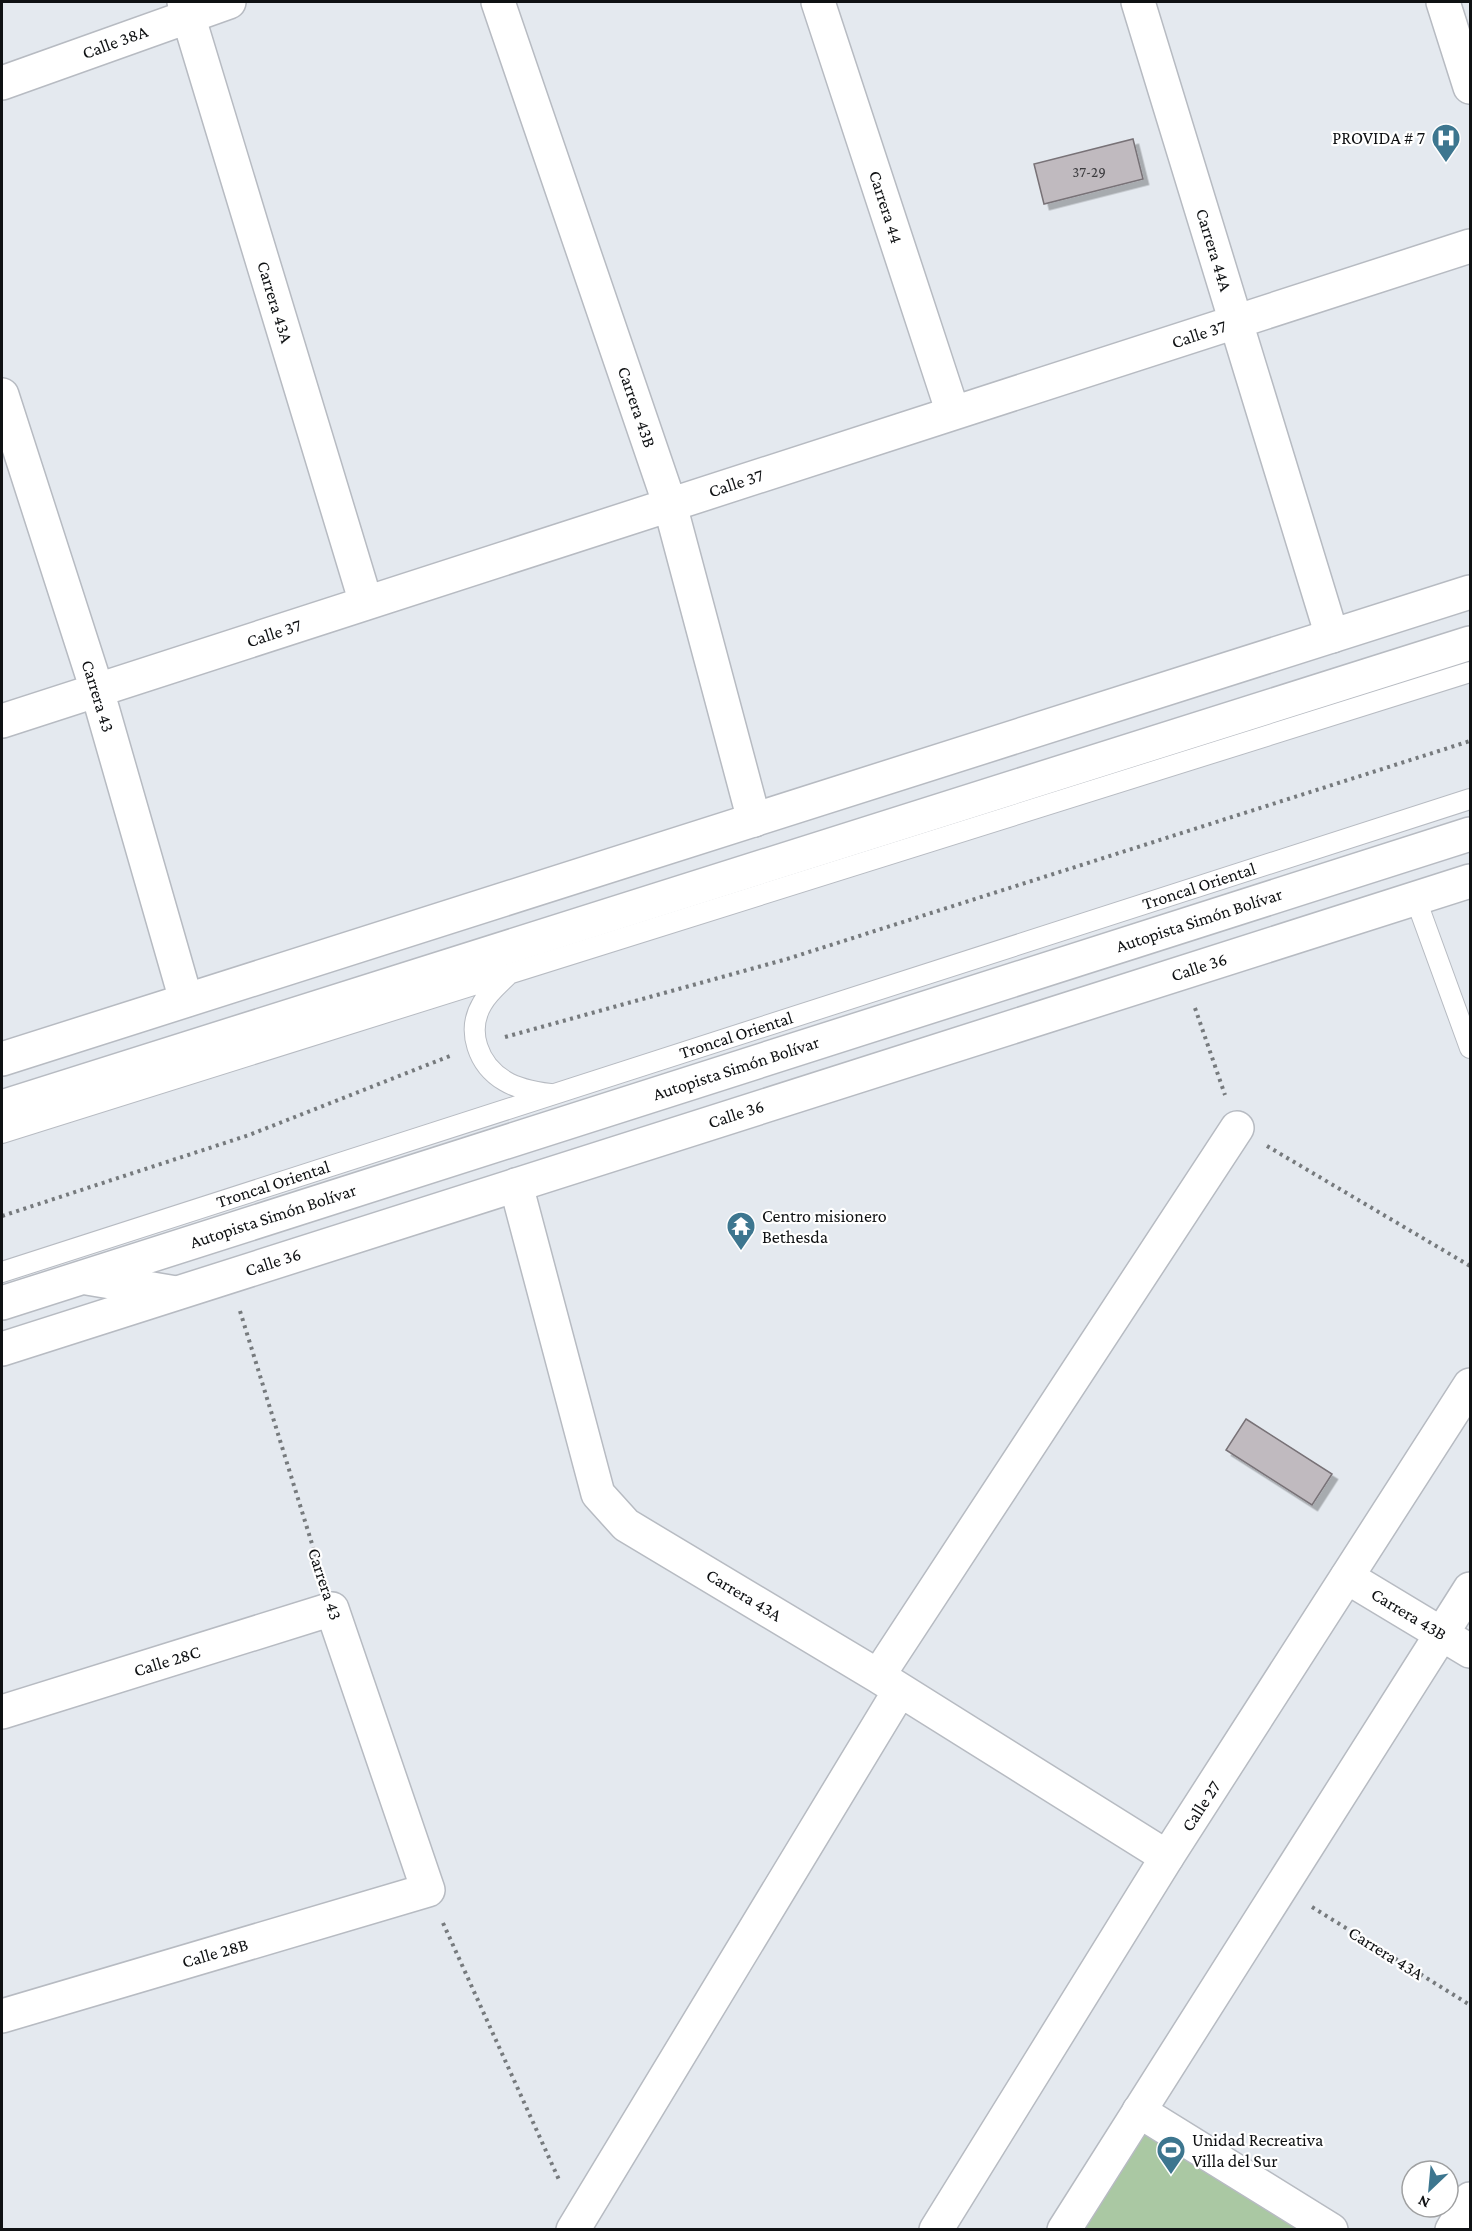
<svg xmlns="http://www.w3.org/2000/svg" width="1472" height="2231" font-family="'Crimson Pro',serif">
  <style>
    .green { fill: #aac8a3 }
    .building { fill: #c0babf; stroke: #787277; stroke-width: 1.5; filter: url(#shadow) }
    .lines { fill: none; stroke-linecap: round; stroke-linejoin: round }
    .lane-casing { stroke: #b7bbc2; stroke-width: 22 }
    .street-casing { stroke: #b7bbc2; stroke-width: 36 }
    .secondary-casing { stroke: #b7bbc2; stroke-width: 36 }
    .highway-casing { stroke: #b7bbc2; stroke-width: 36 }
    .path { stroke: #767a7d; stroke-width: 4; stroke-dasharray: 3 4.5; stroke-linecap: butt }
    .lane { stroke: #fff; stroke-width: 20 }
    .street { stroke: #fff; stroke-width: 33 }
    .secondary { stroke: #fff; stroke-width: 33 }
    .highway { stroke: #fff; stroke-width: 33 }
    .labels { text-anchor: middle; stroke-width: 4.5; stroke-linejoin: round; paint-order: stroke }
    .number-label { font-size: 15px; fill: #3b3b3e }
    .street-label { font-size: 18px; fill: #0f1113; stroke: #fff }
    .poi-label { font-size: 18px; fill: #0f1113; stroke: #fff; text-anchor: start }
  </style>
  <defs>
    <filter id="shadow"><feDropShadow dx="5.5" dy="5.5" stdDeviation="0" flood-color="#0004"/></filter>
  </defs>
  <rect width="100%" height="100%" fill="#e4e9ef"/>
  <!-- green -->
  <path class="green" d="M1139 2111 1331 2230H1064Z"/>
  <!-- building -->
  <path class="building" d="M1133 139 1143 179 1044 204 1034 164Z
    M1246 1419 1332 1474 1312 1505 1226 1450Z"/>
  <g class="lines">
    <!-- lane casing -->
    <g class="lane-casing">
      <path id="lane" d="M1415 897 1470 1048
        M507 976C499 984 488 993 482 1004 466 1031 478 1065 505 1081 518 1089 535 1092 550 1094
        M2 1133 1470 672
        M2 1272 1470 799"/>
    </g>
    <!-- street casing -->
    <g class="street-casing">
      <path id="street" d="M184 2 366 603
        M498 2 670 505 754 820
        M818 2 953 413
        M1138 2 1332 636
        M1443 2 1470 87
        M2 83 229 2
        M2 395 97 690 186 1000
        M2 721 1470 246
        M516 1185 598 1494 626 1525 878 1676 1167 1857
        M1347 1577 1470 1651
        M878 1676 1237 1128
        M2 1712 332 1609 428 1890 2 2016
        M1139 2111 1331 2230
        M573 2230 900 1690
        M1452 2230 1470 2199"/>
    </g>
    <!-- secondary casing -->
    <g class="secondary-casing">
      <path id="secondary" d="M2 1059 1470 592
        M2 1349 1470 881
        M936 2230 1167 1857 1470 1385
        M1064 2230 1470 1589"/>
    </g>
    <!-- highway casing -->
    <g class="highway-casing">
      <path id="highway" d="M2 1107 1470 643
        M87 1278 176 1293
        M2 1303 1470 834"/>
    </g>
    <!-- path -->
    <path class="path" d="M1195 1008 1225 1095
      M505 1037 787 959 1470 741
      M1267 1146 1470 1266
      M2 1216 249 1135 450 1056
      M240 1311 321 1573
      M1312 1907 1470 2005
      M443 1923 560 2182"/>
    <!-- lane -->
    <use href="#lane" class="lane"/>
    <!-- street -->
    <use href="#street" class="street"/>
    <!-- secondary -->
    <use href="#secondary" class="secondary"/>
    <!-- highway -->
    <use href="#highway" class="highway"/>
  </g>
  <!-- icons -->
  <defs>
    <g id="hospital-pin" transform="scale(1.5)"><path d="M0 17L-7.5 6A9.5 9.5 0 1 1 7.5 6Z" fill="#3d768f" stroke="#fff"/><path d="M-5-5h3v3.5h4V-5h3V5h-3V1.5h-4V5h-3Z" fill="#fff"/></g>
    <g id="temple-pin" transform="scale(1.5)"><path d="M0 17L-7.5 6A9.5 9.5 0 1 1 7.5 6Z" fill="#3d768f" stroke="#fff"/><path d="M0-6L5-2H3V0L6.5 2.5H4V6H1.5V3h-3V6H-4V2.5H-6.5L-3 0V-2H-5Z" fill="#fff"/></g>
    <g id="stadium-pin" transform="scale(1.5)"><path d="M0 17L-7.5 6A9.5 9.5 0 1 1 7.5 6Z" fill="#3d768f" stroke="#fff"/><path d="M0-5a6.5 5 0 1 0 0 10a6.5 5 0 1 0 0-10ZM-3.5-1.8h7v3.6h-7Z" fill="#fff"/></g>
  </defs>
  <g fill-rule="evenodd">
    <use href="#hospital-pin" x="1446" y="138"/>
    <use href="#temple-pin" x="741" y="1226"/>
    <use href="#stadium-pin" x="1171" y="2150"/>
  </g>
  <g class="labels">
    <!-- number labels -->
    <g class="number-label">
      <text x="1089" y="177">37-29</text>
    </g>
    <!-- street labels -->
    <g class="street-label">
      <text transform="translate(115 42) rotate(-20)" y="6">Calle 38A</text>
      <text transform="translate(886 207) rotate(72)" y="6">Carrera 44</text>
      <text transform="translate(1214 250) rotate(73)" y="6">Carrera 44A</text>
      <text transform="translate(275 302) rotate(73)" y="6">Carrera 43A</text>
      <text transform="translate(1199 334) rotate(-18)" y="6">Calle 37</text>
      <text transform="translate(637 407) rotate(71)" y="6">Carrera 43B</text>
      <text transform="translate(736 483) rotate(-18)" y="6">Calle 37</text>
      <text transform="translate(274 633) rotate(-18)" y="6">Calle 37</text>
      <text transform="translate(98 696) rotate(73)" y="6">Carrera 43</text>
      <text transform="translate(1199 886) rotate(-18)" y="6">Troncal Oriental</text>
      <text transform="translate(1199 920) rotate(-18)" y="6">Autopista Simón Bolívar</text>
      <text transform="translate(1199 967) rotate(-18)" y="6">Calle 36</text>
      <text transform="translate(736 1035) rotate(-18)" y="6">Troncal Oriental</text>
      <text transform="translate(736 1068) rotate(-18)" y="6">Autopista Simón Bolívar</text>
      <text transform="translate(736 1114) rotate(-18)" y="6">Calle 36</text>
      <text transform="translate(273 1184) rotate(-18)" y="6">Troncal Oriental</text>
      <text transform="translate(273 1216) rotate(-18)" y="6">Autopista Simón Bolívar</text>
      <text transform="translate(273 1262) rotate(-18)" y="6">Calle 36</text>
      <text transform="translate(325 1584) rotate(72)" y="6">Carrera 43</text>
      <text transform="translate(744 1595) rotate(31)" y="6">Carrera 43A</text>
      <text transform="translate(1409 1614) rotate(31)" y="6">Carrera 43B</text>
      <text transform="translate(167 1661) rotate(-17)" y="6">Calle 28C</text>
      <text transform="translate(1201 1806) rotate(-57)" y="6">Calle 27</text>
      <text transform="translate(215 1953) rotate(-16)" y="6">Calle 28B</text>
      <text transform="translate(1386 1953) rotate(32)" y="6">Carrera 43A</text>
    </g>
    <!-- poi labels -->
    <g class="poi-label">
      <text x="1425" y="144" text-anchor="end">PROVIDA # 7</text>
      <text x="762" y="1222">Centro misionero<tspan x="762" dy="21">Bethesda</tspan></text>
      <text x="1192" y="2146">Unidad Recreativa<tspan x="1192" dy="21">Villa del Sur</tspan></text>
    </g>
  </g>
  <!-- border -->
  <rect width="1472" height="2231" fill="none" stroke="#0f1113" stroke-width="6"/>
  <!-- north arrow -->
  <g transform="translate(1430 2189) rotate(206)"><circle r="28" fill="#ffffff" stroke="#9fa0a1" stroke-width="1.5"/>
  <path d="M0-4.5L10 22L0 15L-10 22Z" fill="#3d768f"/>
  <text y="-9" font-size="16" font-weight="bold" text-anchor="middle" fill="#0f1113">N</text>
  </g>
</svg>
